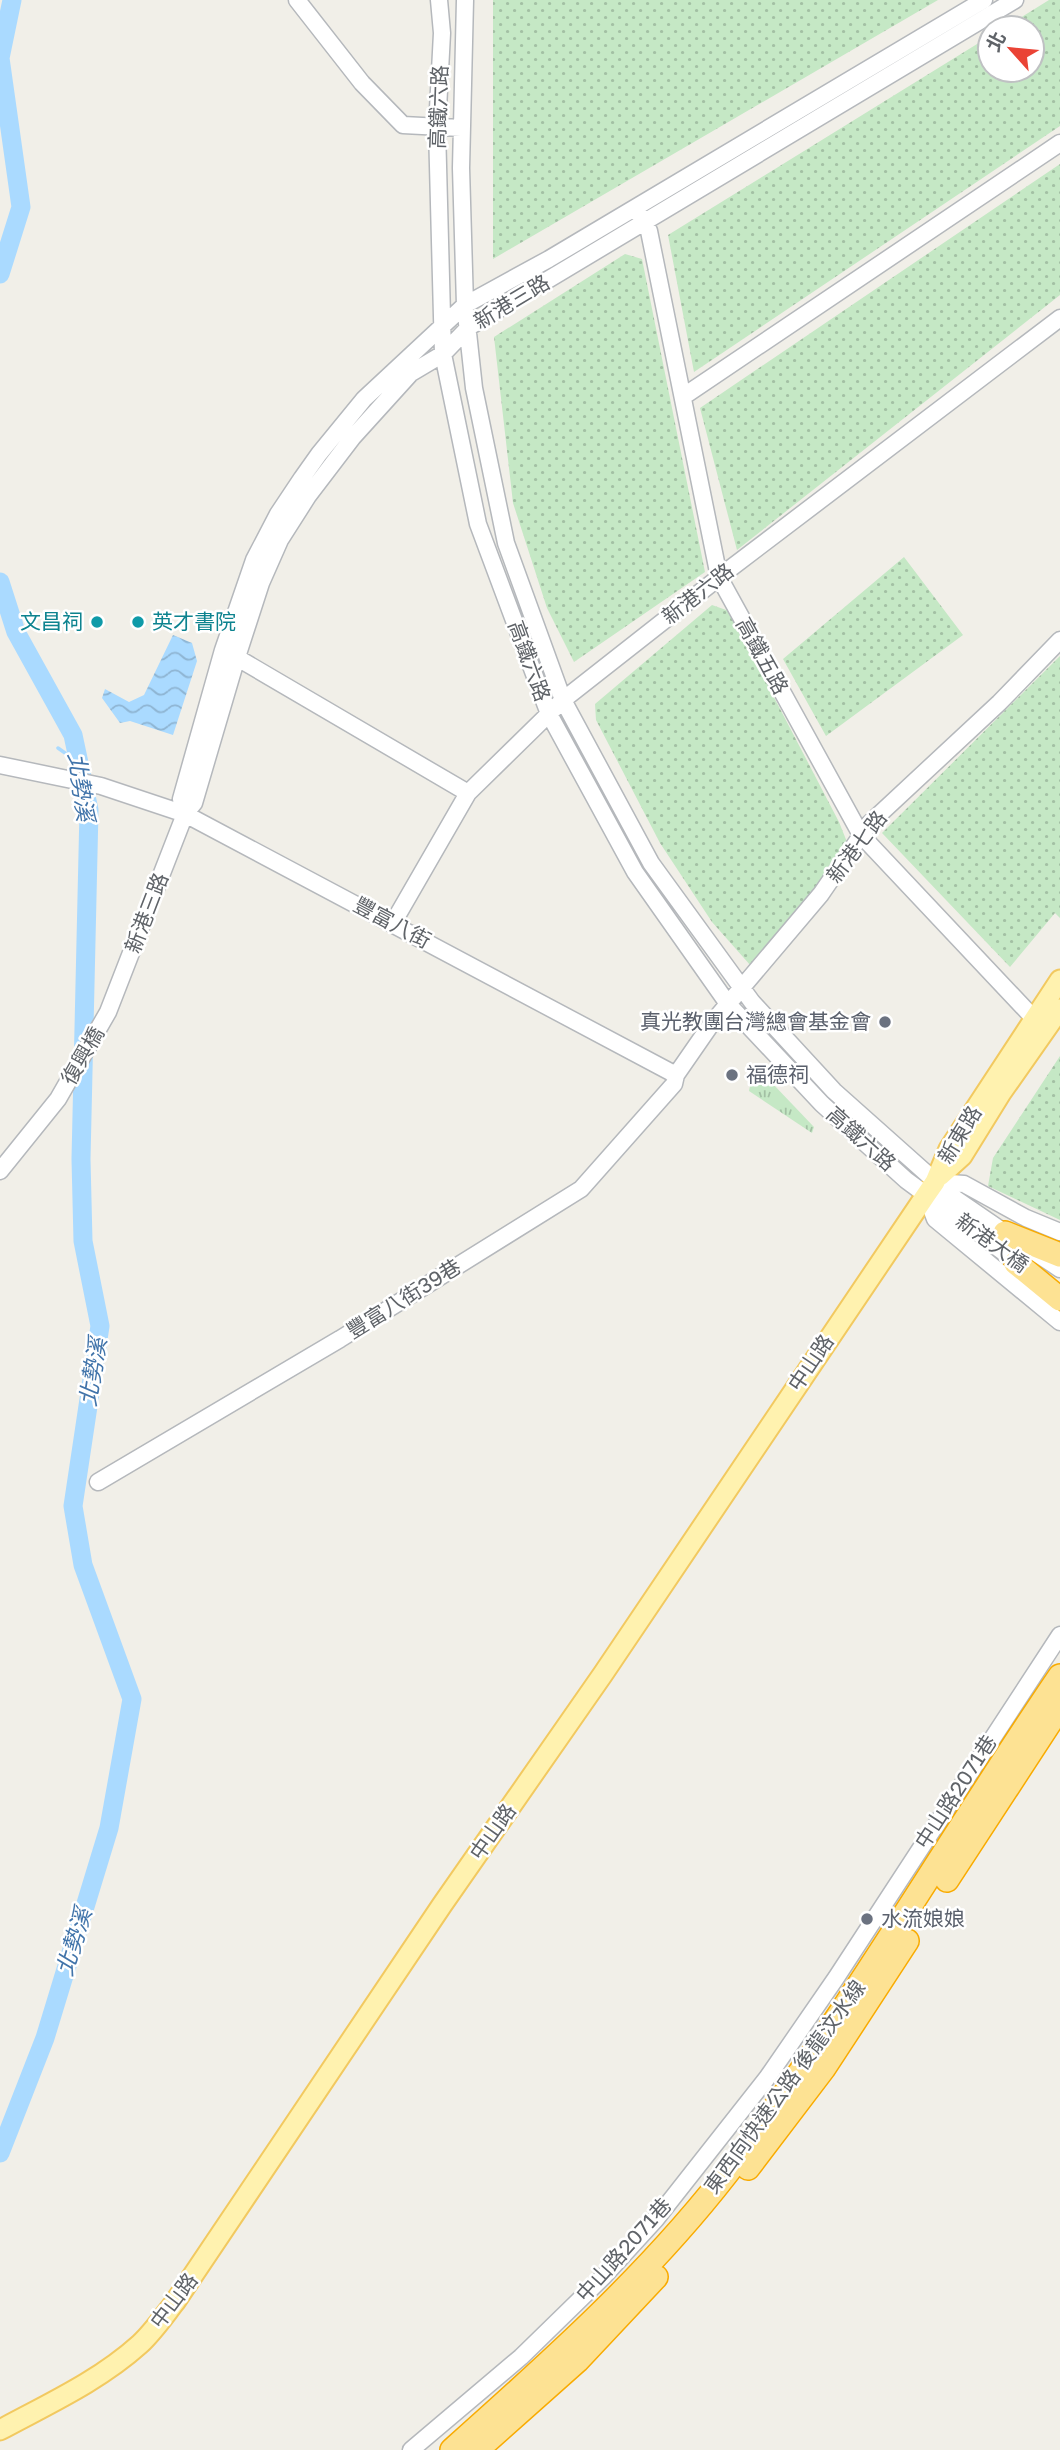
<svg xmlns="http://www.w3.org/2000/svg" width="1060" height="2450" font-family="'Golos Text','Noto Sans TC',sans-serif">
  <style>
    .grass { fill: url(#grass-dots) }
    .park { fill: url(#park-tufts) }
    .water { fill: url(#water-waves) }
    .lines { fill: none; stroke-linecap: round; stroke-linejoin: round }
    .stream { stroke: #aadaff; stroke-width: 3.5 }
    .river { stroke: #aadaff; stroke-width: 19 }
    .minor-casing { stroke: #b5b8bc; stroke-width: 19 }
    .major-casing { stroke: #f2c960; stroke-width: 23 }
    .highway-casing { stroke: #f9ab00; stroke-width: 26 }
    .minor { stroke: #fff; stroke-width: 16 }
    .major { stroke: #fff2af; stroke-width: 19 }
    .highway { stroke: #fde293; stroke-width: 23 }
    .culture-dot { fill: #0f9aa8; stroke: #fff; stroke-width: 2.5 }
    .worship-dot { fill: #6b7280; stroke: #fff; stroke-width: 2.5 }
    .labels { text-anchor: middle; stroke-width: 5; stroke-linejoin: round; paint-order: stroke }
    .street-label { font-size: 21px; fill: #5f6368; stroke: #fff }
    .culture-label { font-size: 21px; fill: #0d838f; stroke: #fff; text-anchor: end }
    .worship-label { font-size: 21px; fill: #5b616d; stroke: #fff; text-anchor: start }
    .water-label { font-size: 23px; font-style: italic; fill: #4174aa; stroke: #fff }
  </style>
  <defs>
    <pattern id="grass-dots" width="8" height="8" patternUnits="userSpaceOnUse" patternTransform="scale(1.75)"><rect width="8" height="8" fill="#c5e8c5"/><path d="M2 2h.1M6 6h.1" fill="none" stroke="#a3c0a4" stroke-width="1.8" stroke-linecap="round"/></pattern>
    <pattern id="park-tufts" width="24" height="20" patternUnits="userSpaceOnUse" patternTransform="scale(1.75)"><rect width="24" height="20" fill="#c5e8c5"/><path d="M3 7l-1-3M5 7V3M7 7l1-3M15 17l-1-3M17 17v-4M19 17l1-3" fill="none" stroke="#a3c0a4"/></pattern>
    <pattern id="water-waves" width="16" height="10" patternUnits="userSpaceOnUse" patternTransform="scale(1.75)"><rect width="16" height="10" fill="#aadaff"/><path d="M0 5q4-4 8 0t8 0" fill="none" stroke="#8eb4d2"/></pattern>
  </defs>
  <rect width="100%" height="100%" fill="#f1efe8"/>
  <!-- grass -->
  <path class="grass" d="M493 0H938L493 259Z
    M1049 0H1060V126L694 372 668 235 990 36V70H1032V28H1004Z
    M1060 164V295L737 550 700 408Z
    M625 254 642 259 705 572 574 662 547 608 513 503 494 337Z
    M904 557 963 635 826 736 783 659Z
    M712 605 729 611 839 822 849 847 772 946 751 966 712 922 660 843 596 720 595 704Z
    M1060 656V918L1055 913 1010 967 882 833Z
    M1060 1056V1220L988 1186 993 1158Z"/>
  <!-- park -->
  <path class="park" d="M754 1064 814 1127 812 1133 749 1091Z"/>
  <!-- water -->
  <path class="water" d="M173 635 192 643 197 661 173 735 130 721 120 723 102 698 105 689 129 702 144 695Z"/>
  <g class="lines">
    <!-- stream -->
    <path class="stream" d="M58 748 79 763"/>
    <!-- river -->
    <path class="river" d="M0 274 21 207 0 58 12 0
      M0 582 16 632 73 735 89 810 81 1159 83 1241 100 1326 73 1506 83 1565 132 1699 109 1828 45 2038 0 2153"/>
    <!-- minor casing -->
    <g class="minor-casing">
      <path id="minor" d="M297 0 362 83 403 125 461 128
        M439 0 442 33 437 128 443 354 478 524 549 714 635 872 728 1004 822 1104 906 1180 1025 1268
        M465 0 461 168 465 305 474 388 506 543 563 700 651 863 752 1002 834 1091 953 1197 1014 1239
        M640 215 649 231 719 577 861 835 1042 1027
        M684 396 1060 143
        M229 653 468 793
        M0 765 101 786 185 814 676 1075
        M185 814 181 799 223 650 254 560 278 514 302 478 319 454 364 399 465 305 549 259 984 0
        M393 923 468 793 563 700 731 568 1060 318
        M0 1171 58 1099 108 1012 185 814 194 803 237 657 261 583 280 540 308 496 353 437 411 373 443 354 469 327 1015 0
        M935 1182 964 1184 1026 1218 1060 1232
        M926 1195 935 1219 1060 1322
        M1036 1253 1060 1269
        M98 1482 340 1339 581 1189 674 1084 676 1075 712 1023 821 894 869 824 999 703 1060 640
        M411 2450 521 2357 603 2277 656 2219 767 2078 836 1978 1060 1635"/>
    </g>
    <!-- major casing -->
    <g class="major-casing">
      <path id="major" d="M940 1176 962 1156 1001 1093 1060 1009
        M0 2430C48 2404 99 2381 140 2344 153 2332 164 2316 175 2302L442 1905 603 1674 926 1195 935 1182 949 1149 1060 980"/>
    </g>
    <!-- highway casing -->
    <g class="highway-casing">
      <path id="highway" d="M1005 1233 1060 1255
        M1016 1263 1060 1299
        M947 1880 1060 1707
        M748 2168 824 2068 907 1941
        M452 2450C553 2360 656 2268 737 2160 854 2004 951 1836 1060 1676
        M477 2450 577 2361 656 2277"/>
    </g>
    <!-- minor -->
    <use href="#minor" class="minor"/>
    <!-- major -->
    <use href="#major" class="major"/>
    <!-- highway -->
    <use href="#highway" class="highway"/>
  </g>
  <!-- markers -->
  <g class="culture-dot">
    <circle cx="97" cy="622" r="7"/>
    <circle cx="138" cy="622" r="7"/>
  </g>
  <g class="worship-dot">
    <circle cx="885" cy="1022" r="7"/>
    <circle cx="732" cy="1075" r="7"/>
    <circle cx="867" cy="1919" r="7"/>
  </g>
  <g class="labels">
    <!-- street labels -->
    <g class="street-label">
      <text transform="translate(439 107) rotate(-88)" y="7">高鐵六路</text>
      <text transform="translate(512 302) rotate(-31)" y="7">新港三路</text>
      <text transform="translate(698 594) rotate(-38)" y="7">新港六路</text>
      <text transform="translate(762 656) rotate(61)" y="7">高鐵五路</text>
      <text transform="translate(529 661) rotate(70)" y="7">高鐵六路</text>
      <text transform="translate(857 847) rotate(-53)" y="7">新港七路</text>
      <text transform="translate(147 913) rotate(-69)" y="7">新港三路</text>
      <text transform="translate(392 923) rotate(28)" y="7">豐富八街</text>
      <text transform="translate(83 1056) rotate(-60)" y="7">復興橋</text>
      <text transform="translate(960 1135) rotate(-59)" y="7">新東路</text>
      <text transform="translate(861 1139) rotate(42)" y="7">高鐵六路</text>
      <text transform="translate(992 1243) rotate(36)" y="7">新港大橋</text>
      <text transform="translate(404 1299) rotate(-32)" y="7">豐富八街39巷</text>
      <text transform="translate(811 1363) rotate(-56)" y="7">中山路</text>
      <text transform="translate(956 1792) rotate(-57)" y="7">中山路2071巷</text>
      <text transform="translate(493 1832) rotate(-55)" y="7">中山路</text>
      <text transform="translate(785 2087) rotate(-54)" y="7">東西向快速公路 後龍汶水線</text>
      <text transform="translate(624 2250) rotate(-48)" y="7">中山路2071巷</text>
      <text transform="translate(174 2301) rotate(-53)" y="7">中山路</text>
    </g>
    <!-- culture labels -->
    <g class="culture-label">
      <text x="83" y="629">文昌祠</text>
      <text x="152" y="629" text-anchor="start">英才書院</text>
    </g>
    <!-- worship labels -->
    <g class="worship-label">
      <text x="871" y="1029" text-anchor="end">真光教團台灣總會基金會</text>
      <text x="746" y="1082">福德祠</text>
      <text x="881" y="1926">水流娘娘</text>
    </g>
    <!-- water labels -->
    <g class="water-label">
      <text transform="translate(81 787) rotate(82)" y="8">北勢溪</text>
      <text transform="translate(93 1372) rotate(-81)" y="8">北勢溪</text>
      <text transform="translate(74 1942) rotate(-73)" y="8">北勢溪</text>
    </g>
  </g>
  <!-- north arrow -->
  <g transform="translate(1011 49) rotate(297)"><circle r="33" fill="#ffffff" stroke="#bfc1c3" stroke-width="2"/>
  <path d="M0-5L12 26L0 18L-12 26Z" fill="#ea4335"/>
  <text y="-10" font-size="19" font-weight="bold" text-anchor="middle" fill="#5f6368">北</text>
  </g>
</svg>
